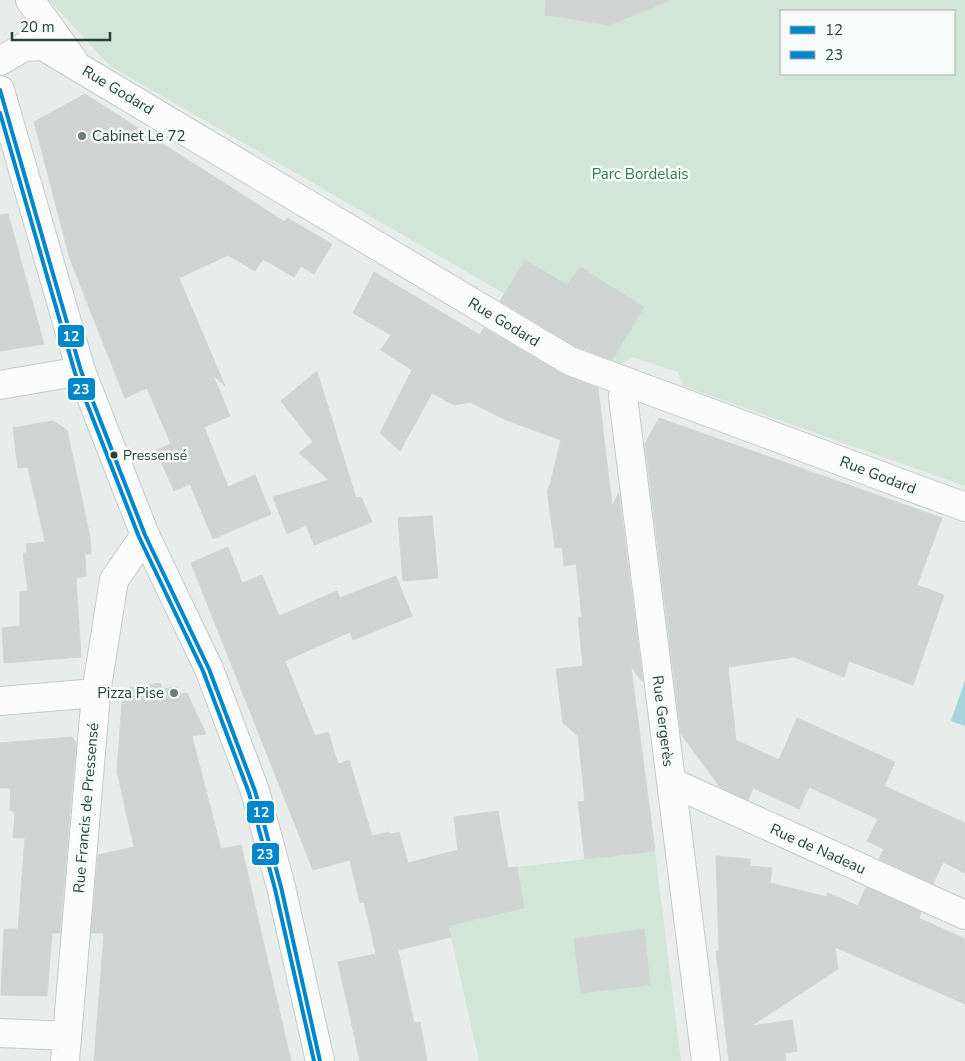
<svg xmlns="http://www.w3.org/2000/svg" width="965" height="1061" font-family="'Nunito Sans',sans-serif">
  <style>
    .green { fill: #d1e6d8; fill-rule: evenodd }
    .water { fill: #a9d4db }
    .building { fill: #cfd4d2; stroke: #d1d6d4 }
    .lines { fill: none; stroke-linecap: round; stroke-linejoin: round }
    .minor-casing { stroke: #c5cac8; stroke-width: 30 }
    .tertiary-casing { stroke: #c5cac8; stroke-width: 30 }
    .minor { stroke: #fcfcfc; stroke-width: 28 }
    .tertiary { stroke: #fcfcfc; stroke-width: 28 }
    .bus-1-casing { stroke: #f7fbf9; stroke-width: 8 }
    .bus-2-casing { stroke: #f7fbf9; stroke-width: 8 }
    .bus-1 { stroke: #0086cb; stroke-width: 4 }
    .bus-2 { stroke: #0086cb; stroke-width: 4 }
    .poi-dot { fill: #697e78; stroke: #f7fbf9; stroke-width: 2 }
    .bus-dot { fill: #24423a; stroke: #f7fbf9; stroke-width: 2 }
    .labels { text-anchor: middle; stroke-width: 5; stroke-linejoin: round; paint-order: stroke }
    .bus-label { font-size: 14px; fill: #24423a; stroke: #f7fbf9; text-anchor: start }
    .street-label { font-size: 15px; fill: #24423a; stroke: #f7fbf9 }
    .poi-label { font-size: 15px; fill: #24423a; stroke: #f7fbf9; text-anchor: start }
    .park-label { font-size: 15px; fill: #2d7a4b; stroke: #f7fbf9 }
    .line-badge { stroke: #f7fbf9; stroke-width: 2 }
    .badge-label { font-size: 14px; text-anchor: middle; font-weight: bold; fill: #fff }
  </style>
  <rect width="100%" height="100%" fill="#e8edeb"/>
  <!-- green -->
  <path class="green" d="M49 0H965V486L683 386 678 372 633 357 621 364 612 360 505 294 110 66ZM781 11H954V74H781Z
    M655 851 681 1061H479L448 924 500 914 491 870Z"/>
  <!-- water -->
  <path class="water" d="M965 680V726L951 721Z"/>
  <!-- building -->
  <path class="building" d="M546 0H669V1L610 25 545 15Z
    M85 94 285 222 287 218 332 244 314 274 301 266 294 277 263 259 255 271 228 255 179 278 225 386 213 375 230 416 204 427 228 487 255 475 271 514 213 539 190 484 174 491 156 450 171 444 147 388 125 398 70 259 34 122Z
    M8 214 44 344 0 351V215Z
    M525 260 567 285 580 267 644 307 612 360 577 347 500 301Z
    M374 272 480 335 484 328 562 374 598 388 612 506 619 493 643 682 631 667 655 851 585 859 578 802 585 801 578 736 563 723 556 669 583 666 578 617H582L576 564 564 566 562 547 555 548 547 490 550 485 561 440 506 420 470 402 454 405 432 393 400 451 380 433 412 370 381 350 391 335 353 313Z
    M317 371 356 498 361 497 372 522 314 545 306 525 287 534 273 497 329 480 299 453 313 442 281 401Z
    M659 418 942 518 917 585 944 595 913 685 849 661 844 677 794 657 728 667 736 740 779 760 797 718 895 762 884 786 965 823V873L943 862 933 884 879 859 884 849 867 841 878 819 809 787 799 809 753 788 748 800 720 787 681 734 645 444Z
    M53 421 67 430 90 537 91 554H85L86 576 76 578 81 657 4 663 2 628 20 626V592L28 591 23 553H27L26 544 45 542 28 467 18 468 13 428Z
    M432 516 438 578 403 581 398 518Z
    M228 547 242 583 262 575 279 616 337 591 340 598 396 576 412 616 353 640 350 632 285 661 315 736 328 732 338 764 349 760 372 836 389 832 390 834 399 832 408 863 458 850 454 817 498 811 508 868 517 867 524 908 448 926 451 937 398 950 414 1023 420 1022 427 1061H360L338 962 376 954 364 902 360 903 350 860 313 870 191 563Z
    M160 683 162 689 177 687 180 694 187 693 206 734 192 736 221 849 241 845 291 1061H94L104 933H91L98 855 134 847 117 771 123 689Z
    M72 737 76 742 60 933H52L47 996 1 995 4 929H18L25 838H13L15 812 10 810 11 788H0V743Z
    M716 856 750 859V866L772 868 770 883 827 897 828 893 858 906 866 887 921 912 919 918 965 939V1004L835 947 838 969 751 1026 792 1020 797 1051 785 1053 786 1061H729L716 951H719Z
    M644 929 650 985 581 993 574 939Z"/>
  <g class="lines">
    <!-- minor casing -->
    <g class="minor-casing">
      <path id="minor" d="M30 0 73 60
        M0 61 24 47 43 46 570 361 965 507
        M628 382 623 397 706 1061
        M0 385 81 371
        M0 701 96 693
        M671 782 965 915
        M0 1033 67 1036
        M65 1061 96 693 114 580 145 535"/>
    </g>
    <!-- tertiary casing -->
    <g class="tertiary-casing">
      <path id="tertiary" d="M0 90 81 371 145 535 209 669 255 791 281 887 320 1061"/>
    </g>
    <!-- minor -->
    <use href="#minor" class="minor"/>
    <!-- tertiary -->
    <use href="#tertiary" class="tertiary"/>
    <!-- bus-1 casing -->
    <g class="bus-1-casing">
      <path id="bus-1" d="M0 90 81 371 145 535 209 669 255 791 281 887 320 1061"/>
    </g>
    <!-- bus-2 casing -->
    <g class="bus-2-casing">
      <path id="bus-2" d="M0 113 75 373 139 537 203 671 249 793 275 889 314 1061"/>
    </g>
    <!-- bus-1 -->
    <use href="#bus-1" class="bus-1"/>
    <!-- bus-2 -->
    <use href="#bus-2" class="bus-2"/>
  </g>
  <!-- markers -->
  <g class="poi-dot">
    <circle cx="82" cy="136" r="5"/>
    <circle cx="174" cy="693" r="5"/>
  </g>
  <circle class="bus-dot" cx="114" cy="455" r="4.5"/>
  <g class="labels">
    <!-- bus labels -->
    <g class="bus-label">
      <text x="123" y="460">Pressensé</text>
    </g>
    <!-- street labels -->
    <g class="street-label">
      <text transform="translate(118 90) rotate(31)" y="5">Rue Godard</text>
      <text transform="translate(504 322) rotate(31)" y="5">Rue Godard</text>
      <text transform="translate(878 475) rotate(21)" y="5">Rue Godard</text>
      <text transform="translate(663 721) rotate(83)" y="5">Rue Gergerès</text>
      <text transform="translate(86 808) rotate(-85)" y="5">Rue Francis de Pressensé</text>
      <text transform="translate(818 849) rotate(24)" y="5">Rue de Nadeau</text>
    </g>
    <!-- poi labels -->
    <g class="poi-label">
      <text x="92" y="141">Cabinet Le 72</text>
      <text x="164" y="698" text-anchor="end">Pizza Pise</text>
    </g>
    <!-- park labels -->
    <g class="park-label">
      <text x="640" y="179">Parc Bordelais</text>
    </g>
  </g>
  <g class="line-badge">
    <rect x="57" y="324" width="28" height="24" rx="5" fill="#0086cb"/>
    <rect x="67" y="377" width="29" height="24" rx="5" fill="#0086cb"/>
    <rect x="246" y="800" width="29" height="24" rx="5" fill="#0086cb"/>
    <rect x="251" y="842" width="29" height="24" rx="5" fill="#0086cb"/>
  </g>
  <g class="badge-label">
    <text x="71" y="341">12</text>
    <text x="81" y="394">23</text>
    <text x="261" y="817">12</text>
    <text x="265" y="859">23</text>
  </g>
  <!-- legend -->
  <rect x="780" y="10" width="175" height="65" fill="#f7fbf9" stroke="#a3b1ad"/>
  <rect x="790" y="26" width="25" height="8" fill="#0086cb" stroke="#a3b1ad"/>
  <text x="825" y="35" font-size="15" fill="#24423a">12</text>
  <rect x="790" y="51" width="25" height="8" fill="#0086cb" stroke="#a3b1ad"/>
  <text x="825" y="60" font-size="15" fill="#24423a">23</text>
  <!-- scale -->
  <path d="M12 32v8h98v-8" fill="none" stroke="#24423a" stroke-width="2.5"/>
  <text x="20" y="32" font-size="15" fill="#24423a" stroke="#f7fbf9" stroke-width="4" paint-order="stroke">20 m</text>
</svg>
